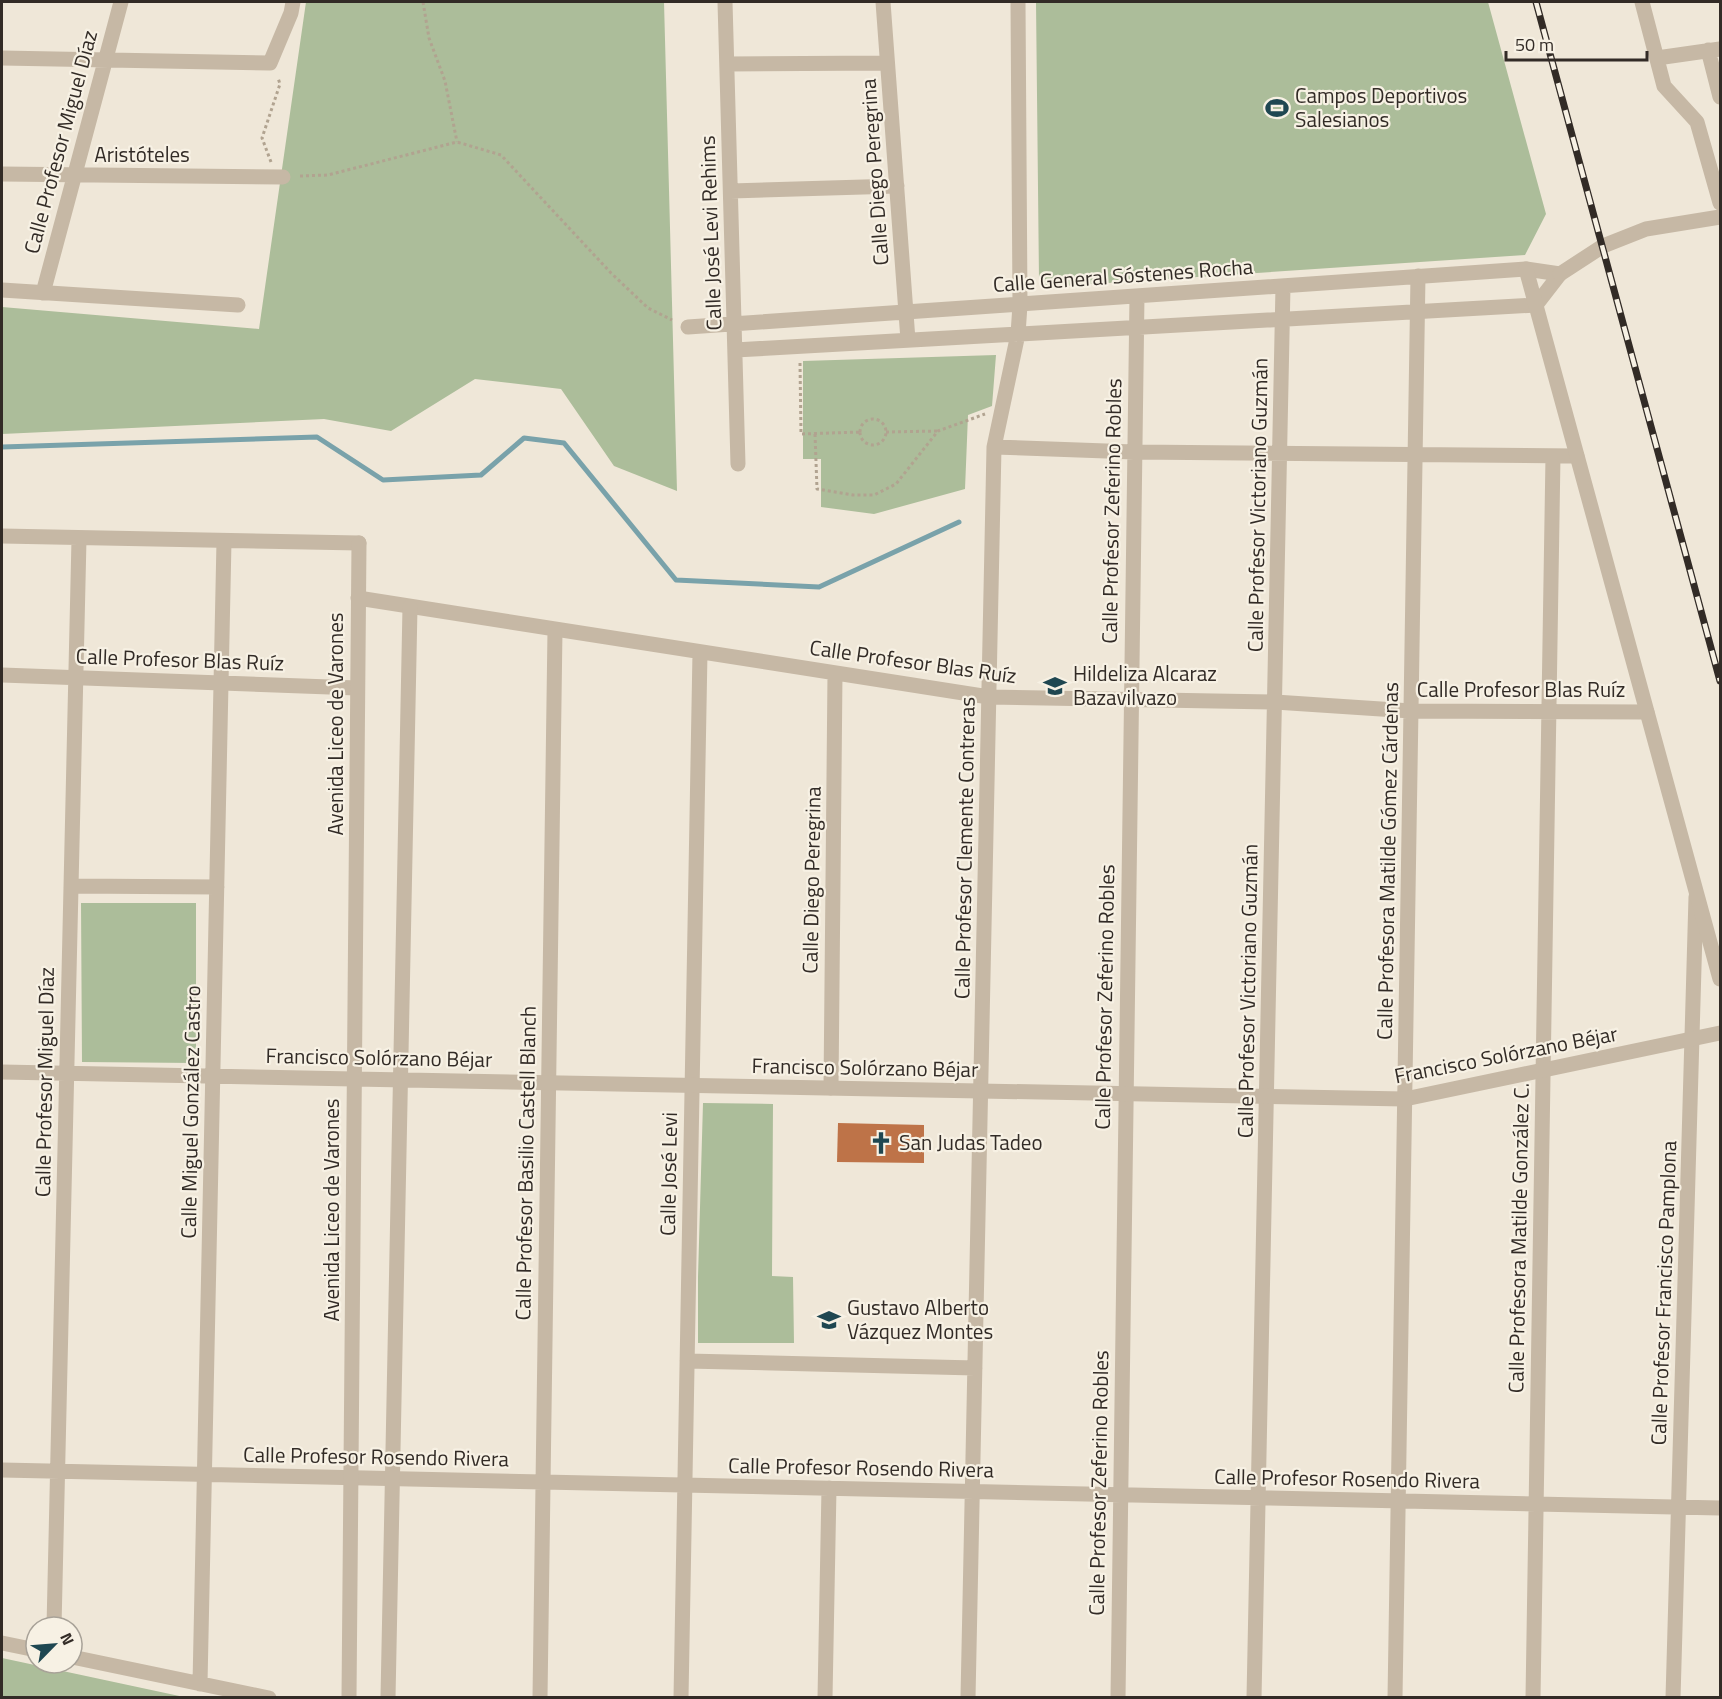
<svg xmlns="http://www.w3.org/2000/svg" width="1722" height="1699" font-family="'Titillium Web',sans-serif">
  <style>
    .green { fill: #acbd9a }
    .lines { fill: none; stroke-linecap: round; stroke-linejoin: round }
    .stream { stroke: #79a2aa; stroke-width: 5 }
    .building { fill: #be7348 }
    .path { stroke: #b1a390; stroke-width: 3; stroke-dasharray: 3 3; stroke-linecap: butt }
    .minor { stroke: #c6b8a5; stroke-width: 15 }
    .tertiary { stroke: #c6b8a5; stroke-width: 15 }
    .rail-casing { stroke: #322b26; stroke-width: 7 }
    .rail { stroke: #f7f1e4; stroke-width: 4.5; stroke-dasharray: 14; stroke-linecap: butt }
    .labels { text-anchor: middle; stroke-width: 4.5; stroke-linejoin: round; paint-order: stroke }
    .poi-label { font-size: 21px; fill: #322b26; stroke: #f7f1e4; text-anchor: start }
    .street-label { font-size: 21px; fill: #322b26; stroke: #f7f1e4 }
  </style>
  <rect width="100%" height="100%" fill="#efe7d8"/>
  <!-- green -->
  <path class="green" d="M306 2H664L677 491 614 466 561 389 475 379 391 431 324 419 2 434V307L259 329Z
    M1036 2H1488L1546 214 1525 255 1048 287 1039 280Z
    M996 355 992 406 968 415 965 489 874 514 821 507V459H803V361Z
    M81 903H196V1063L82 1062Z
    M703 1103 773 1104 772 1276 793 1277 794 1343H698V1277Z
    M2 1658 184 1697H2Z"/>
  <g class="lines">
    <!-- stream -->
    <path class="stream" d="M2 447 317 437 383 480 481 475 524 438 564 443 676 580 819 587 959 522"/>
  </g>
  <!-- building -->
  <path class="building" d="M838 1123 924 1125V1163L837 1162Z"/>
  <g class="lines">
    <!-- path -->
    <path class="path" d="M423 2 429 38 445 81 457 142
      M271 162 262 138 280 84 278 78
      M300 176 328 175 457 142 501 155 611 273 648 308 672 320
      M800 363 801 434 860 432
      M860 432a13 13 0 1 1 26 0a13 13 0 1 1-26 0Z
      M886 432 938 431
      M815 434 817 489 853 495H874L896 484 938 431 985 414"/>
    <!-- minor -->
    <path class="minor" d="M725 2 738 464
      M883 2 908 340
      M1642 2 1664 86 1697 122 1720 203
      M1708 50 1720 97
      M2 58 270 63 291 13 293 2
      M1657 58 1720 49
      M727 64 887 63
      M2 174 283 177
      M731 191 897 186
      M2 290 238 305
      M43 293 121 2
      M688 327 1526 269 1560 274 1536 305 735 350
      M994 447 1134 452 1577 456
      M2 536 359 543
      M358 598 989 697 1275 702 1411 711 1647 712
      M2 675 357 688
      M71 886 217 887
      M2 1072 354 1079
      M831 1088 835 673
      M687 1361 975 1368
      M2 1470 1720 1508
      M54 1627 79 539
      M2 1643 36 1650
      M72 1657 269 1698
      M200 1684 224 541
      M540 1698 555 630
      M681 1698 700 652
      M825 1698 829 1488
      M968 1698 994 447 1018 334 1020 305 1018 2
      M1118 1698 1137 296
      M1254 1698 1283 286
      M1395 1698 1418 276
      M1533 1698 1553 456
      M1673 1698 1696 897"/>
    <!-- tertiary -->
    <path class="tertiary" d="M1526 269 1720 979
      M1560 274 1603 246 1646 229 1720 217
      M354 1079 1405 1099 1720 1033
      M349 1698 359 543
      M388 1698 410 607"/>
    <!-- rail casing -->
    <g class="rail-casing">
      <path id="rail" d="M1536 2 1720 681"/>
    </g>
    <!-- rail -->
    <use href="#rail" class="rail"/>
  </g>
  <!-- icons -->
  <defs>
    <g id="stadium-bare" transform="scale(1.8)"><path d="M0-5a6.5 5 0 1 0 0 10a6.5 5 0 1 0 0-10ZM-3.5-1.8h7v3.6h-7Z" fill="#1f4751" stroke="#f7f1e4" stroke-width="2.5" paint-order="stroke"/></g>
    <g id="school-bare" transform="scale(1.8)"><path d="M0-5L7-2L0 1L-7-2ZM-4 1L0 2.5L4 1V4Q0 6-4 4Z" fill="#1f4751" stroke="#f7f1e4" stroke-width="2.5" paint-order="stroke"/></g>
    <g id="church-bare" transform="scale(1.8)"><path d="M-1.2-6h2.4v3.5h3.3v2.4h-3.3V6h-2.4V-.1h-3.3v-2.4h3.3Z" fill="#1f4751" stroke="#f7f1e4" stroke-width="2.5" paint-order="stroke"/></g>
  </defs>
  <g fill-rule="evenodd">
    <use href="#stadium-bare" x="1277" y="108"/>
    <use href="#school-bare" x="1055" y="686"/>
    <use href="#church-bare" x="881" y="1143"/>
    <use href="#school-bare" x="829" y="1320"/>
  </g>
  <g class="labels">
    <!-- poi labels -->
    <g class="poi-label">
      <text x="1295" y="103">Campos Deportivos<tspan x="1295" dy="24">Salesianos</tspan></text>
      <text x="1073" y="681">Hildeliza Alcaraz<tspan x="1073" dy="24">Bazavilvazo</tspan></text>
      <text x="899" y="1150">San Judas Tadeo</text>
      <text x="847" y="1315">Gustavo Alberto<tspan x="847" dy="24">Vázquez Montes</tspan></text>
    </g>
    <!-- street labels -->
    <g class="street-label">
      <text transform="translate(61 142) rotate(-75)" y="7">Calle Profesor Miguel Díaz</text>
      <text x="142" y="162">Aristóteles</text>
      <text transform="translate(875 172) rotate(-94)" y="7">Calle Diego Peregrina</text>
      <text transform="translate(711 233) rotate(-92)" y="7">Calle José Levi Rehims</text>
      <text transform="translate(1123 276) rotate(-4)" y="7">Calle General Sóstenes Rocha</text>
      <text transform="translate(1258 505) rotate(-89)" y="7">Calle Profesor Victoriano Guzmán</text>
      <text transform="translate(1112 511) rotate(-89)" y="7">Calle Profesor Zeferino Robles</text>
      <text transform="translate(180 660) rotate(2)" y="7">Calle Profesor Blas Ruíz</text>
      <text transform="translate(913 662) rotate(8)" y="7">Calle Profesor Blas Ruíz</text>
      <text x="1521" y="697">Calle Profesor Blas Ruíz</text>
      <text transform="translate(336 724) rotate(-90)" y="7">Avenida Liceo de Varones</text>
      <text transform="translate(965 848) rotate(-89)" y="7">Calle Profesor Clemente Contreras</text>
      <text transform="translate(1388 861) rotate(-89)" y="7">Calle Profesora Matilde Gómez Cárdenas</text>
      <text transform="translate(812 880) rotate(-89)" y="7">Calle Diego Peregrina</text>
      <text transform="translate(1248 991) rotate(-89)" y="7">Calle Profesor Victoriano Guzmán</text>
      <text transform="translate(1105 997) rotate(-89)" y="7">Calle Profesor Zeferino Robles</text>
      <text transform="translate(1506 1055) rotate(-11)" y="7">Francisco Solórzano Béjar</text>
      <text transform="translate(379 1058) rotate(1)" y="7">Francisco Solórzano Béjar</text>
      <text transform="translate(865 1068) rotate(1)" y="7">Francisco Solórzano Béjar</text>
      <text transform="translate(45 1082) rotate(-89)" y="7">Calle Profesor Miguel Díaz</text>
      <text transform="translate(191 1112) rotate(-89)" y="7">Calle Miguel González Castro</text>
      <text transform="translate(526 1163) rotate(-89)" y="7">Calle Profesor Basilio Castell Blanch</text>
      <text transform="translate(669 1174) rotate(-89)" y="7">Calle José Levi</text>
      <text transform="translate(332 1210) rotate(-90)" y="7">Avenida Liceo de Varones</text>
      <text transform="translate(1519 1238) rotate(-89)" y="7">Calle Profesora Matilde González C.</text>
      <text transform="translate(1664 1293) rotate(-88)" y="7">Calle Profesor Francisco Pamplona</text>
      <text transform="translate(376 1457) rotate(1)" y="7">Calle Profesor Rosendo Rivera</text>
      <text transform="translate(861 1468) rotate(1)" y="7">Calle Profesor Rosendo Rivera</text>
      <text transform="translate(1347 1479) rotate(1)" y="7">Calle Profesor Rosendo Rivera</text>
      <text transform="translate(1099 1483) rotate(-89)" y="7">Calle Profesor Zeferino Robles</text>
    </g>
  </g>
  <!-- border -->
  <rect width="1722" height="1699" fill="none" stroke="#322b26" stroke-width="6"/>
  <!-- north arrow -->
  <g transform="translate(54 1645) rotate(65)"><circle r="28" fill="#f7f1e4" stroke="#a8a298" stroke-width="1.5"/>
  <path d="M0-4.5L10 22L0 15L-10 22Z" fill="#1f4751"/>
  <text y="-9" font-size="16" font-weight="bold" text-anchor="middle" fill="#322b26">N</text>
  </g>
  <!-- scale -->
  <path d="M1506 51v9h141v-9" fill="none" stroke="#322b26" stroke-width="3"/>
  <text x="1515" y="51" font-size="18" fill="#322b26" stroke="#f7f1e4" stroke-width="4.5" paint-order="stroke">50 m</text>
</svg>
